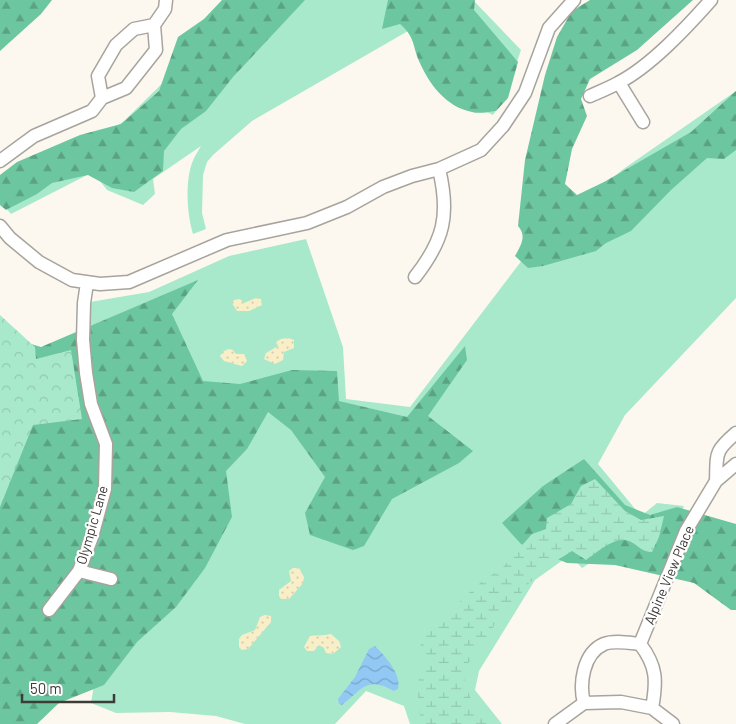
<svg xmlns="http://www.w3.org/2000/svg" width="736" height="724" font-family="Barlow,sans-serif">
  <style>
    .grass { fill: #a9e9cb }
    .forest { fill: url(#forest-firs) }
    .wetland { fill: url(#wetland-marsh) }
    .sand { fill: url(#sand-dots) }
    .park { fill: url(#park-crowns) }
    .water { fill: url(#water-waves) }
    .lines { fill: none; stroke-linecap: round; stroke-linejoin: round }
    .street-casing { stroke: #a7a49d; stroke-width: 15 }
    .street { stroke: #fff; stroke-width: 12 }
    .labels { text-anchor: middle; stroke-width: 4.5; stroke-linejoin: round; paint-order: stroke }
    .street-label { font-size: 14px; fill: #3e3c39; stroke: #fff }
  </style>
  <defs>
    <pattern id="forest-firs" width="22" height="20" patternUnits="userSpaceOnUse" patternTransform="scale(1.25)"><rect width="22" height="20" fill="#6cc69f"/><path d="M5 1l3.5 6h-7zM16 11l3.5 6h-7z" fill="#5aa283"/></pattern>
    <pattern id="wetland-marsh" width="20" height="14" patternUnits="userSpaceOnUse" patternTransform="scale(1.25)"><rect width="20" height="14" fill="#a9e9cb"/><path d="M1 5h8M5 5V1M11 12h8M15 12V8" fill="none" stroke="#92c9af"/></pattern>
    <pattern id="sand-dots" width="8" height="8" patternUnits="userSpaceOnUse" patternTransform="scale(1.25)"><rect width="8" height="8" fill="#f8efc9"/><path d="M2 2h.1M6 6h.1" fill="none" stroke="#d6cead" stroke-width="1.8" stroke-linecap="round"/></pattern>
    <pattern id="park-crowns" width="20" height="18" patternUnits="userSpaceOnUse" patternTransform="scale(1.25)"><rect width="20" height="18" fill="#a9e9cb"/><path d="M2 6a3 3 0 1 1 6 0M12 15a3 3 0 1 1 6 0" fill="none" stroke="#92c9af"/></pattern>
    <pattern id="water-waves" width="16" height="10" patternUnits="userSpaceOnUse" patternTransform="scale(1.25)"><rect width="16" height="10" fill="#92c9f4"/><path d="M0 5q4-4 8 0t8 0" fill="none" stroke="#79a4c7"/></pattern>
  </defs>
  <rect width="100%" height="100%" fill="#fcf8f0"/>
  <!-- grass -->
  <path class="grass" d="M240 0H473L521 50C513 73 507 96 493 115L436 89 408 31 252 121 213 155 207 162 203 175 202 213 206 229 193 234C187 215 185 183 192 163 194 157 198 151 201 146L153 179 155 194 143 205 107 190 93 172 11 214 5 207 124 121 191 55Z
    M736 91V298L625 415 598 464 641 516 657 503 684 506 656 569 623 542 582 568 570 555 535 580 479 671 475 690 502 724H410L404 706 366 691 335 724H245L216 716 170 712 116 713 91 703 115 559 101 422 86 318 90 302 149 292 229 256 306 239 343 347 346 399 410 407 526 255 622 170Z"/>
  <!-- forest -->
  <path class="forest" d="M0 0H52L41 14 0 51Z
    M222 0H305L233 77 206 111 181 129 164 151 163 171 134 192 112 188 88 175 52 183 37 194 6 210 0 205V175L17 162 80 135 121 124 159 91 178 37 204 19Z
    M388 0H475L474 10 518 62 508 98 496 111C488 112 479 114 472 112 446 107 429 84 419 61 412 44 415 37 400 24L382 29Z
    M590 0H693L637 50 590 79 581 99 587 116 572 149 565 184 577 195 604 182 691 132 736 91V150L724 159 707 158 671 190 631 231 606 243 596 251 543 266 528 268 515 256C521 245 527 236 518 226L525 160 545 75 557 37 572 11Z
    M198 280 172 314 203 381 240 384 292 370 337 371 339 401 407 417 465 346 467 360 428 416 473 451 459 463 392 499 364 546 353 550 310 535 305 513 325 477 291 430 268 412 247 449 226 471 232 517 205 568 176 607 137 642 104 685 59 703 37 724H0V327L8 337 41 347Z
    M584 459 625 505 650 515 677 507 736 524V610H731L694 583 615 565 567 563 521 544 502 523 543 486Z"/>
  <!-- wetland -->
  <path class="wetland" d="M595 479 625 511 641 520 664 516 659 537 652 552C642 552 639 546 631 542 616 534 597 553 586 560L572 551 548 566 524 588 518 599 501 609 488 640 463 669C465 691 473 707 489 724H421L418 699 419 679 427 663 420 648 422 638 476 586 503 567 532 534 546 529 547 518 571 504 581 486Z"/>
  <!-- sand -->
  <path class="sand" d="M256 298 261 299 262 305 249 311H237L232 303 234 300 240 299 244 303Z
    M288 338 294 340V348L284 352 283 360 275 364 264 359 266 353 278 346 276 342 281 339Z
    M229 349 233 350 236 354H244L247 361 242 366 224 361 220 356 224 351Z
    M293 568H299L304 577 303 583 289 599H281L279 596V590L291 581 289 571Z
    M265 615 271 616V622L248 649 242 650 239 647V639L242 635 255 630 260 617Z
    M331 634 339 641 341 647 333 654 326 653 324 648 319 645 314 651H307L304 647 310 636C317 635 323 636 331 634Z"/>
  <!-- park -->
  <path class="park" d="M0 315 35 347 36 359 71 350 82 419 33 425 0 507Z"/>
  <!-- water -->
  <path class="water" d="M375 646C385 656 402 674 398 689L394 691C367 676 363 688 342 705L339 704 338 699 355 677 369 649Z"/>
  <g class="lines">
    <!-- street casing -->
    <g class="street-casing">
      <path id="street" d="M619 83 643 122
        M590 96C599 92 609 88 618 83 651 66 687 27 711 0
        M102 98 98 76 116 45 134 29 154 25
        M0 161 34 136 92 111 102 98 126 88 156 50 154 25 165 9 166 0
        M0 226 10 238 39 262 72 280 100 284 129 282 227 240 307 223 347 207 383 187 412 176 439 169 481 150 503 126 525 93 549 28 574 0
        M415 277C444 240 450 215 439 169
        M716 481C717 453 714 452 736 433
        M79 571 111 579
        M49 610 79 571 92 537 105 489 106 444 91 404 86 373 83 340 84 303 87 283
        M640 644 686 531 716 481 736 464
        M584 703C579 684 583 653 604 644 614 640 630 643 640 644 657 666 657 681 652 708
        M555 724 584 703 621 702 652 708 673 724"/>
    </g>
    <!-- street -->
    <use href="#street" class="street"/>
  </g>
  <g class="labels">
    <!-- street labels -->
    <g class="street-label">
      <text transform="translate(92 525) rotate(-74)" y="5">Olympic Lane</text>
      <text transform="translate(669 575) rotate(-67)" y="5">Alpine View Place</text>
    </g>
  </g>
  <!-- scale -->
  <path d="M22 694v8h92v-8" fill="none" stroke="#3e3c39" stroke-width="2.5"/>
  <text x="30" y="694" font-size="15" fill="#3e3c39" stroke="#ffffff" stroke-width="4" paint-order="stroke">50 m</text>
</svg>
